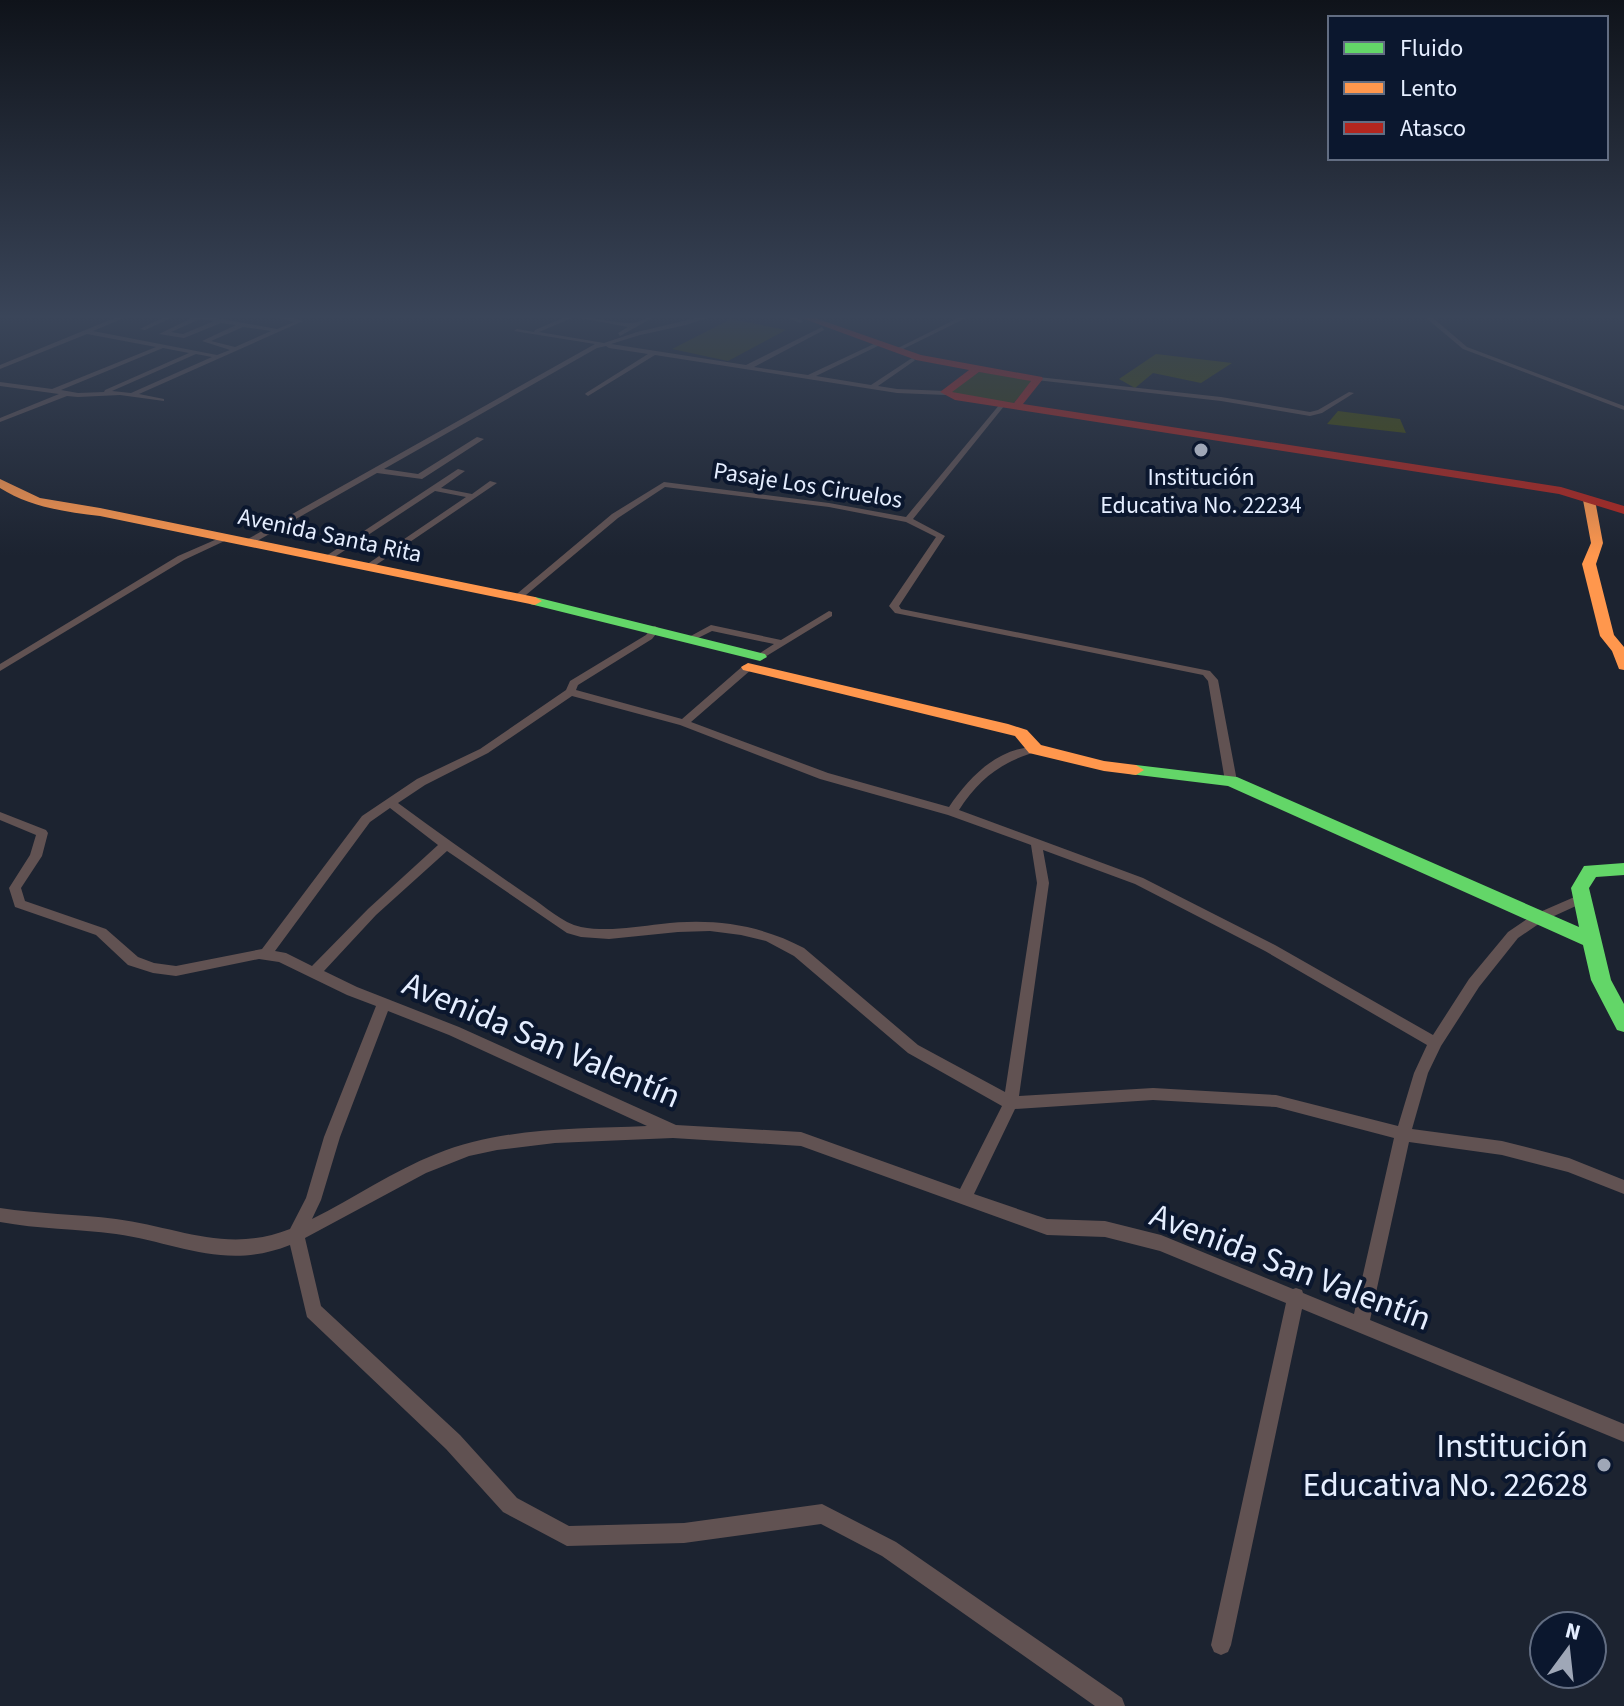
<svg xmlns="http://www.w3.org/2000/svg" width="1624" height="1706" font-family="'Source Sans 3',sans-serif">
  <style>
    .green { fill: #3a4011 }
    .forest { fill: #454c08 }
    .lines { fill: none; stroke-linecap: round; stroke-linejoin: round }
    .street { fill: #615252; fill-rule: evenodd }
    .fast { fill: #63d668; fill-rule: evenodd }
    .slow { fill: #ff974d; fill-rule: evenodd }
    .jam { fill: #b3261e; fill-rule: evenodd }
    .poi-dot { fill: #9fa7b7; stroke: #0b172e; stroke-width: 3 }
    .labels { text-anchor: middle; stroke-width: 8; stroke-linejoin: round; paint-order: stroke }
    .far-poi-label { font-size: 24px; fill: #e5eeff; stroke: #0b172e }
    .far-street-label { font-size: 24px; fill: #e5eeff; stroke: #0b172e }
    .near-street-label { font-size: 34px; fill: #e5eeff; stroke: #0b172e }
    .near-poi-label { font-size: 34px; fill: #e5eeff; stroke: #0b172e; text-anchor: end }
  </style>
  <rect width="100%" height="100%" fill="#1c2330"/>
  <!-- green -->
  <path class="green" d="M731 319 786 330 728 361 672 349Z
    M979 372 1028 378 1031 382 1012 405 957 395 950 391Z"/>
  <!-- forest -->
  <path class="forest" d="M1156 354 1232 363 1201 383 1153 373 1135 388 1119 379Z
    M1338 411 1400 419 1406 433 1327 424Z"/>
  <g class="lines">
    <!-- street -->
    <path class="street" d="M117 317H126L93 331 217 355 230 350 202 341 236 325 221 323 184 338 159 334 194 317H211L277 329 294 322 276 317H290L303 321 139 394 164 399V401L120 395 78 397 67 396 0 422V418L59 394 0 386V382L52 389 156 347 87 334 0 369V365ZM200 319 214 321 183 334 171 332ZM243 327 271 331 235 347 211 341ZM163 348 189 353 105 390 104 392 78 393 61 390ZM196 354 212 357 131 393 112 391Z
      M164 317H173L145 330 140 329Z
      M565 317H574L539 332 604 343 637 332 700 317H710L686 325 640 335 611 344 746 365 822 327 824 330 754 367 808 375 878 342 880 343V345L816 376 871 385 912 358 915 360 914 361 878 386 897 389 946 391 949 393 946 395 897 393 655 355 588 396 585 394 586 393 648 354 609 348 606 346 597 348 384 469 418 474 477 437 484 439 422 479 377 473 252 544H246V540L595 344 514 331 517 329 534 332 535 330Z
      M575 317C594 317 611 322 629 323 638 324 644 317 654 317L620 336 618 333 628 327Z
      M786 317H795L803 321 800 323Z
      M960 317H968L899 351 894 350Z
      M1425 317H1432L1467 347 1624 406V410L1463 349Z
      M1038 377 1221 397 1310 412 1318 410 1349 392 1354 393 1322 413 1310 416 1221 401 1036 380 1035 379Z
      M1000 404 1005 405 913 519 945 536 899 606 901 609 1210 671 1218 680 1237 781 1235 784 1231 785 1225 781 1208 681 1203 675 895 613 889 606 936 537 906 522 829 507 665 487 618 518 520 600H514L512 598 612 514 664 482 829 503 906 517Z
      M458 469 465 471 441 488 472 494 490 481 497 483 370 569 363 567 466 497 435 491 330 560 323 558Z
      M224 536 231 538 184 560 0 671V664L178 556Z
      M829 611 832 612V616L760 660 757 659V655L774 644 712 631 692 641 687 638 711 625 781 640Z
      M655 626 660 629 652 639 578 685 576 690 682 719 744 665H752V669L691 722 828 773 949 807C969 777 1000 745 1039 747L1040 749 1039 751C1002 761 979 779 959 810L1143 878 1275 945 1433 1035 1469 979 1508 932 1533 915 1579 895H1587L1589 898 1587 901 1543 921 1518 938 1479 987 1441 1046 1428 1073 1412 1129 1502 1141 1569 1158 1624 1180V1194L1568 1172 1502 1155 1409 1142 1370 1320 1624 1424V1442L1302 1309 1231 1645 1228 1652 1221 1655 1214 1652 1211 1645 1286 1303 1160 1251 1105 1237 1047 1235 801 1146 673 1138 555 1143 497 1150 469 1156 426 1173 305 1238 321 1306 460 1435 517 1498 569 1526 684 1523 822 1504 896 1542 1122 1698 1125 1706H1095L882 1556 821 1524 684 1543 567 1546 503 1512 446 1449 307 1317 290 1245C225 1271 179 1243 116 1234 77 1229 38 1229 0 1222V1208C38 1214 77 1214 116 1219 178 1227 227 1254 290 1229L306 1198 324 1137 376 1006 347 995 279 962 259 959 176 976 153 973 128 965 96 935 15 907 9 888 30 855 36 835 0 820V812L46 830 48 833 42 856 21 888 25 901 106 929 138 957 154 963 176 966 262 949 362 816 417 779 480 749 566 690 570 681 646 635 652 627ZM572 696 680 725 820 779 948 815 1031 845 1037 883 1005 1092 918 1045 804 948C759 924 711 918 661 924 634 927 608 932 581 927 562 923 545 906 529 896 484 865 441 835 398 803L425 785 488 753ZM390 808 438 845 368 909 312 966 286 953 275 951 370 822ZM1043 850 1135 884 1265 951 1427 1045 1414 1073 1398 1126 1276 1095 1153 1088 1019 1096 1049 883ZM447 851 567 933 581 937 609 939 678 932 710 931 741 935 766 941 794 956 908 1053 1002 1106 960 1189 801 1132 676 1125 459 1027 357 987 324 971 376 915ZM388 1011 449 1035 647 1126C577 1129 503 1127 436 1154 393 1171 354 1198 312 1219L321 1200 340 1137ZM1153 1100 1276 1107 1394 1138 1354 1314 1303 1293 1302 1290 1296 1288 1293 1289 1161 1235 1105 1221 1047 1219 974 1194 1015 1109Z"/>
    <!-- fast -->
    <path class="fast" d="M535 597 765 654 767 657 760 661 530 604 528 601Z
      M1136 765 1237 777 1579 927 1571 888 1584 866 1624 863V875L1596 877 1589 888 1611 980 1624 1004V1032L1617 1030 1591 980 1583 945 1228 786 1130 774 1128 770 1130 766Z"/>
    <!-- slow -->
    <path class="slow" d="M0 479 40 498 100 508 535 597 542 601 535 605 100 516C65 512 30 507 0 488Z
      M1589 496 1595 500 1603 543 1596 564 1614 635 1624 647V670L1619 669 1612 651 1600 636 1582 564 1591 543 1583 500Z
      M748 663 1008 724 1027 730 1041 745 1104 761 1136 765 1144 770 1136 775 1104 771 1029 753 1015 736 743 670 741 667Z"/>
    <!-- jam -->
    <path class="jam" d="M799 317H812L921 355 1042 377 1043 379 1023 404 1561 487 1624 506V514L1559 494 955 400 940 392 969 370 916 360ZM979 372 1031 381 1014 403 952 392Z"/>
  </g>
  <!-- sky -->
  <linearGradient id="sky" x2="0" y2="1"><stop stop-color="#0f131a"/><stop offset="0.57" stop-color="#3a4559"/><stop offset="1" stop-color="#3a4559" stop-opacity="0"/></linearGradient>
  <rect width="1624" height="556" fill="url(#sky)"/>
  <!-- markers -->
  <g class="poi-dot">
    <circle cx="1201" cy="450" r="8"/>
    <circle cx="1604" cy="1465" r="8"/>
  </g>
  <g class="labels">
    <!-- far-poi labels -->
    <g class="far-poi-label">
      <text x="1201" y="485">Institución<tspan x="1201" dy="28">Educativa No. 22234</tspan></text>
    </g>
    <!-- far-street labels -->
    <g class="far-street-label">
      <text transform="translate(808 485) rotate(9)" y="8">Pasaje Los Ciruelos</text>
      <text transform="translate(330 535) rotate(12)" y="8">Avenida Santa Rita</text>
    </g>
    <!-- near-street labels -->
    <g class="near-street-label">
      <text transform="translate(542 1039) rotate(23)" y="12">Avenida San Valentín</text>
      <text transform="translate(1291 1266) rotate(21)" y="12">Avenida San Valentín</text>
    </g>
    <!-- near-poi labels -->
    <g class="near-poi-label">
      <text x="1588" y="1457">Institución<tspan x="1588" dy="39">Educativa No. 22628</tspan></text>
    </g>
  </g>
  <!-- legend -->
  <rect x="1328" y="16" width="280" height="144" fill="#0b172e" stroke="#626d82" stroke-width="2"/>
  <rect x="1344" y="42" width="40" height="12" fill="#63d668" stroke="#626d82" stroke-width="2"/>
  <text x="1400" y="56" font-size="24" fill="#e5eeff">Fluido</text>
  <rect x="1344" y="82" width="40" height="12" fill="#ff974d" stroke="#626d82" stroke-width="2"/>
  <text x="1400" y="96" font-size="24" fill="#e5eeff">Lento</text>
  <rect x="1344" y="122" width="40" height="12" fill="#b3261e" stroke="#626d82" stroke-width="2"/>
  <text x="1400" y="136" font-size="24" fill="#e5eeff">Atasco</text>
  <!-- north arrow -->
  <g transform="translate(1568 1650) rotate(15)"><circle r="38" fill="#0b172e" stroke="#626d82" stroke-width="2"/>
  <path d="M0-6L14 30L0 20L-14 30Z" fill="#9fa7b7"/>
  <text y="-12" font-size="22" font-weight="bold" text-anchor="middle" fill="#e5eeff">N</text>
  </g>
</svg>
